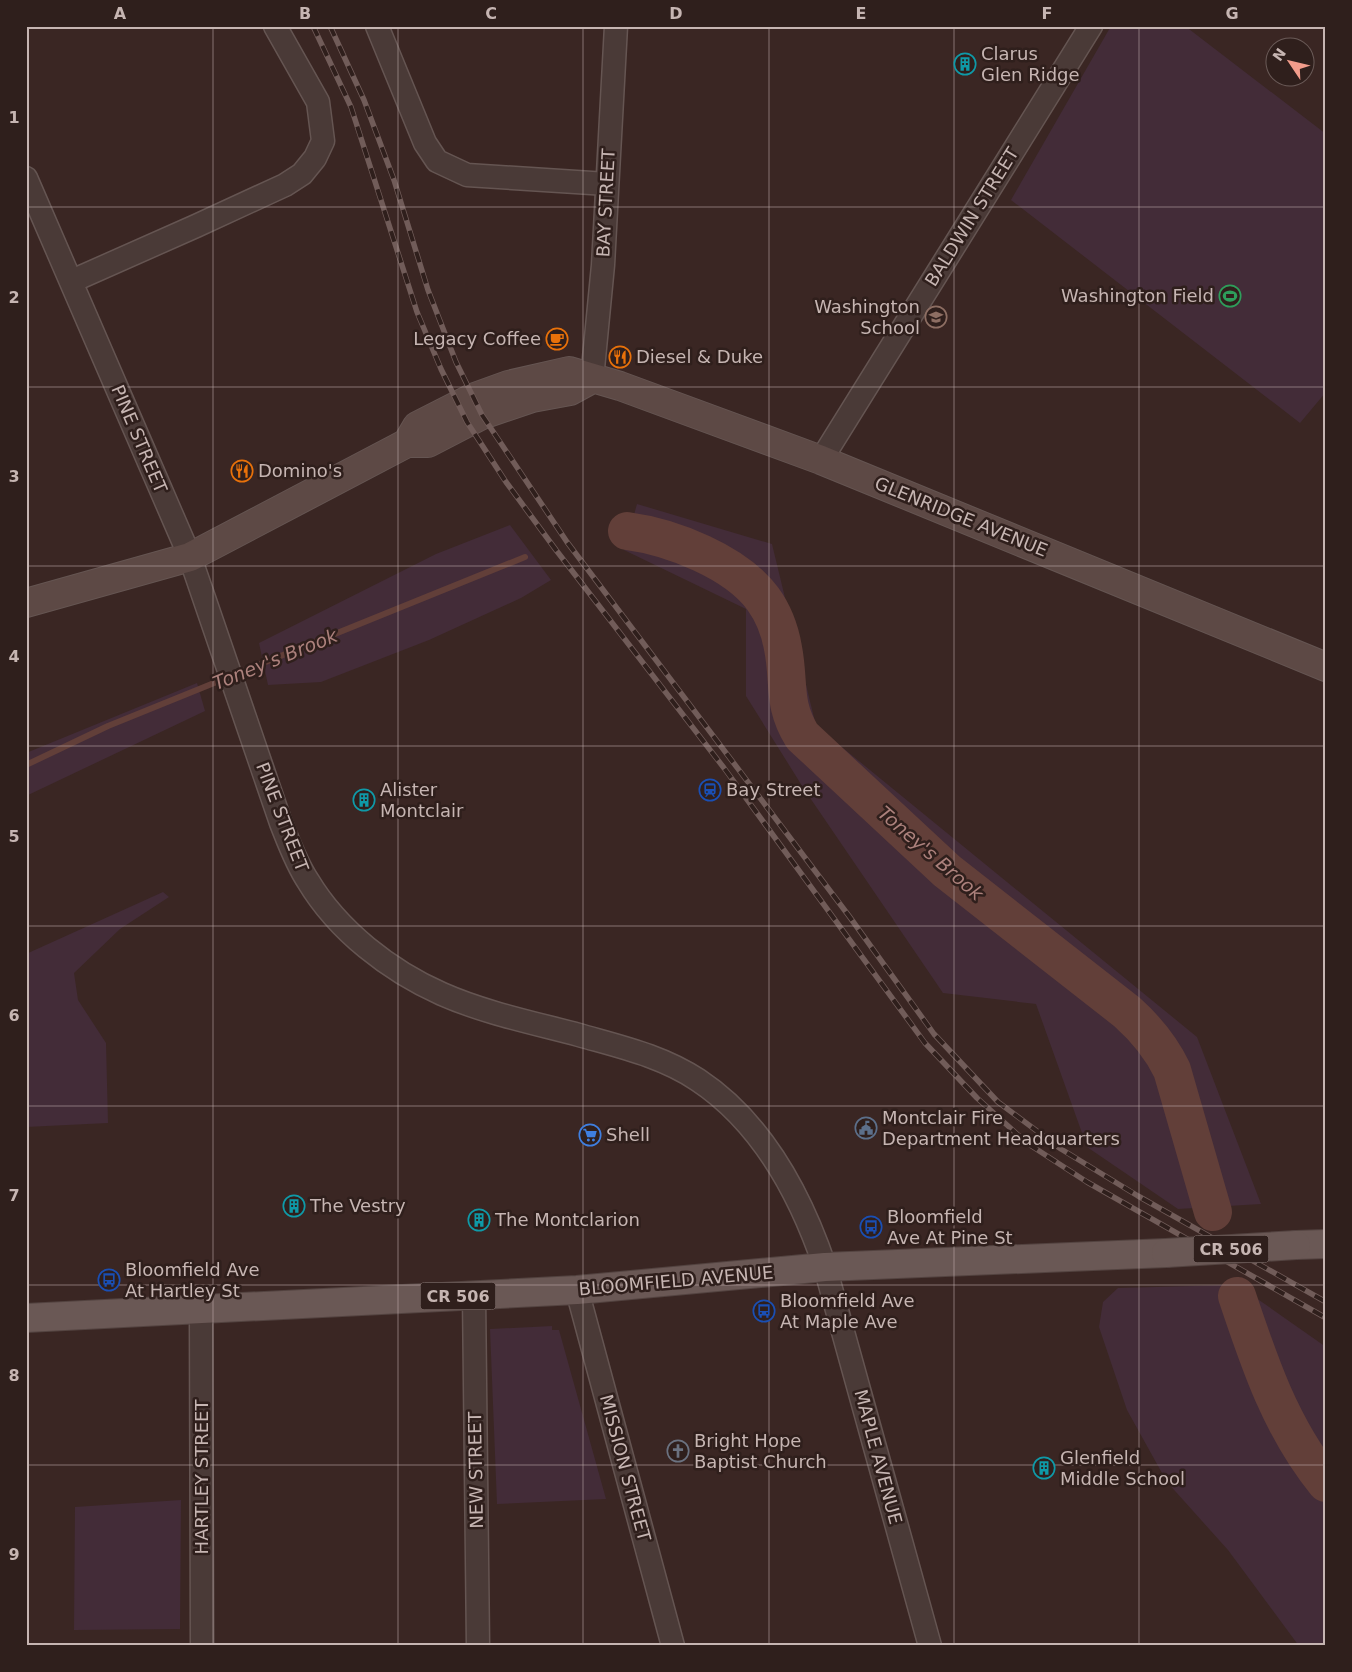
<svg xmlns="http://www.w3.org/2000/svg" width="1352" height="1672" font-family="'DejaVu Sans',sans-serif">
  <style>
    .green { fill: #432c38 }
    .lines { fill: none; stroke-linecap: round; stroke-linejoin: round }
    .stream { stroke: #623f39; stroke-width: 6 }
    .river { stroke: #623f39; stroke-width: 38 }
    .street-casing { stroke: #655552; stroke-width: 25 }
    .secondary-casing { stroke: #655552; stroke-width: 30 }
    .primary-casing { stroke: #534340; stroke-width: 30 }
    .street { stroke: #4a3a37; stroke-width: 22 }
    .secondary { stroke: #5d4945; stroke-width: 28 }
    .primary { stroke: #6a5855; stroke-width: 28 }
    .rail-casing { stroke: #715c59; stroke-width: 5.5 }
    .rail { stroke: #2f1f1c; stroke-width: 4; stroke-dasharray: 11; stroke-linecap: butt }
    .primary-bridge-casing { stroke: #534340; stroke-width: 30; stroke-linecap: butt }
    .primary-bridge { stroke: #6a5855; stroke-width: 28 }
    .grid { fill: none; stroke: #c6b5b2; stroke-width: 1; stroke-opacity: 0.55 }
    .labels { text-anchor: middle; stroke-width: 5; stroke-linejoin: round; paint-order: stroke }
    .shield { fill: #2f1f1c; stroke: #998885; stroke-width: 1 }
    .shield-label { font-size: 16px; font-weight: bold; fill: #c6b5b2 }
    .poi-label { font-size: 18px; fill: #c6b5b2; stroke: #2f1f1c; text-anchor: start }
    .street-label { font-size: 18px; fill: #c6b5b2; stroke: #2f1f1c }
    .water-label { font-size: 19px; font-style: italic; fill: #ac817c; stroke: #2f1f1c }
    .neatline { fill: none; stroke: #c6b5b2; stroke-width: 2 }
    .grid-label { font-size: 16px; text-anchor: middle; font-weight: bold; fill: #c6b5b2 }
  </style>
  <rect width="100%" height="100%" fill="#3a2623"/>
  <!-- green -->
  <path class="green" d="M1111 26H1185L1326 134V392L1300 423 1011 200Z
    M637 504 772 544 816 726 1197 1037 1261 1204 1178 1209 1087 1147 1036 1004 943 993 804 789 746 696V609L624 550Z
    M510 525 551 580 521 598 429 640 321 682 268 685 259 643 436 554Z
    M197 683 205 711 26 796V753Z
    M163 892 169 897 120 929 74 973 78 1000 106 1043 108 1123 26 1127V954Z
    M1232 1285 1259 1300 1326 1347V1646H1299L1228 1550 1167 1482 1127 1410 1099 1327 1103 1302 1118 1288Z
    M552 1326V1330H559L606 1499 497 1504 490 1329Z
    M181 1500 180 1629 74 1630 75 1507Z"/>
  <g class="lines">
    <!-- stream -->
    <path class="stream" d="M26 765 108 726 525 557"/>
    <!-- river -->
    <path class="river" d="M627 531C672 537 736 562 763 599 774 614 780 631 783 648 790 684 782 703 802 736L947 871 1127 1012C1146 1029 1161 1047 1172 1070L1213 1212
      M1237 1296C1259 1362 1281 1428 1326 1483"/>
    <!-- street casing -->
    <g class="street-casing">
      <path id="street" d="M377 26 425 143 437 161 467 175 607 184
        M26 178 190 557 281 823C289 843 296 863 308 881 338 931 390 971 442 994 485 1013 534 1023 579 1035 621 1047 662 1056 698 1080 763 1123 801 1196 825 1267L930 1646
        M72 281 196 226 285 185 302 174 315 158 323 141 318 102 275 26
        M592 379 603 265 616 26
        M821 460 1091 26
        M577 1290 673 1646
        M474 1295 478 1646
        M201 1309 202 1646"/>
    </g>
    <!-- secondary casing -->
    <g class="secondary-casing">
      <path id="secondary" d="M407 443 417 426 472 398 508 385 569 371 620 386 821 460 1326 667
        M26 603 190 557 407 443H428L482 415 532 398 570 391 592 379"/>
    </g>
    <!-- primary casing -->
    <g class="primary-casing">
      <path id="primary" d="M1296 1245 1326 1244
        M26 1318 577 1290 825 1267 1166 1253"/>
    </g>
    <!-- street -->
    <use href="#street" class="street"/>
    <!-- secondary -->
    <use href="#secondary" class="secondary"/>
    <!-- primary -->
    <use href="#primary" class="primary"/>
    <!-- rail casing -->
    <g class="rail-casing">
      <path id="rail" d="M313 26 351 107 417 312 441 369 467 422 506 482 556 550 724 768 925 1043 977 1098 1027 1143 1087 1182 1326 1318
        M330 26 364 100 394 180 428 290 456 362 482 415 567 542 849 916 934 1034 998 1102 1061 1149 1138 1196 1326 1302"/>
    </g>
    <!-- rail -->
    <use href="#rail" class="rail"/>
    <!-- primary-bridge casing -->
    <g class="primary-bridge-casing">
      <path id="primary-bridge" d="M1166 1253 1296 1245"/>
    </g>
    <!-- primary-bridge -->
    <use href="#primary-bridge" class="primary-bridge"/>
  </g>
  <!-- grid -->
  <path class="grid" d="M213 26V1646M398 26V1646M583 26V1646M769 26V1646M954 26V1646M1139 26V1646M26 207H1326M26 387H1326M26 566H1326M26 746H1326M26 926H1326M26 1106H1326M26 1285H1326M26 1465H1326"/>
  <!-- icons -->
  <defs>
    <g id="building-ring" transform="scale(1.125)"><circle r="9.5" fill="#2f1f1c" stroke="#0f9aa8" stroke-width="1.5"/><path d="M-4-6H4V6H1V3H-1V6H-4ZM-2.5-4.3h1.7v1.8h-1.7ZM.8-4.3h1.7v1.8H.8ZM-2.5-1h1.7V.8h-1.7ZM.8-1h1.7V.8H.8Z" fill="#0f9aa8"/></g>
    <g id="stadium-ring" transform="scale(1.125)"><circle r="9.5" fill="#2f1f1c" stroke="#2e9e5b" stroke-width="1.5"/><path d="M0-5a6.5 5 0 1 0 0 10a6.5 5 0 1 0 0-10ZM-3.5-1.8h7v3.6h-7Z" fill="#2e9e5b"/></g>
    <g id="school-ring" transform="scale(1.125)"><circle r="9.5" fill="#2f1f1c" stroke="#8d6e63" stroke-width="1.5"/><path d="M0-5L7-2L0 1L-7-2ZM-4 1L0 2.5L4 1V4Q0 6-4 4Z" fill="#8d6e63"/></g>
    <g id="cafe-ring" transform="scale(1.125)"><circle r="9.5" fill="#2f1f1c" stroke="#e8710a" stroke-width="1.5"/><path d="M-5.5-4.5H6V0H3Q3 3.5 0 3.5H-2.5Q-5.5 3.5-5.5 0ZM3-3.2v2h1.7v-2ZM-6 4.5H4V6H-6Z" fill="#e8710a"/></g>
    <g id="restaurant-ring" transform="scale(1.125)"><circle r="9.5" fill="#2f1f1c" stroke="#e8710a" stroke-width="1.5"/><path d="M-5-6h1v4h1v-4h1v4h1v-4h1v5L-1.5 .5V6h-2V.5L-5-1ZM5-6V6H3V1.5H1.5Q1.5-4 5-6Z" fill="#e8710a"/></g>
    <g id="station-ring" transform="scale(1.125)"><circle r="9.5" fill="#2f1f1c" stroke="#1a4fb4" stroke-width="1.5"/><path d="M-3-6H3Q5-6 5-4V2Q5 4 3 4L4.5 6H3L1.5 4h-3L-3 6H-4.5L-3 4Q-5 4-5 2V-4Q-5-6-3-6ZM-3.5-4v3h7v-3ZM-3.5 1v1.5H-2V1ZM2 1v1.5H3.5V1Z" fill="#1a4fb4"/></g>
    <g id="civic-ring" transform="scale(1.125)"><circle r="9.5" fill="#2f1f1c" stroke="#5c6f8a" stroke-width="1.5"/><path d="M-.6-6.5H3V-4.5H.6V-3L4-1V1h2V6H-6V1h2V-1L-.6-3ZM-1.2 2.5V6h2.4V2.5Z" fill="#5c6f8a"/></g>
    <g id="supermarket-ring" transform="scale(1.125)"><circle r="9.5" fill="#2f1f1c" stroke="#3f7fe0" stroke-width="1.5"/><path d="M-6-5.5h2.5l.6 2H6L4.5 2H-2.5L-4.4-4H-6ZM-1.5 3.2a1.3 1.3 0 1 0 .1 0ZM3 3.2a1.3 1.3 0 1 0 .1 0Z" fill="#3f7fe0"/></g>
    <g id="bus-ring" transform="scale(1.125)"><circle r="9.5" fill="#2f1f1c" stroke="#1a4fb4" stroke-width="1.5"/><path d="M-5-6H5V4H4V6H2V4H-2V6H-4V4H-5ZM-3.5-4V0h7V-4ZM-3.5 1.2v1.5H-2V1.2ZM2 1.2v1.5H3.5V1.2Z" fill="#1a4fb4"/></g>
    <g id="church-ring" transform="scale(1.125)"><circle r="9.5" fill="#2f1f1c" stroke="#6b7280" stroke-width="1.5"/><path d="M-1.2-6h2.4v3.5h3.3v2.4h-3.3V6h-2.4V-.1h-3.3v-2.4h3.3Z" fill="#6b7280"/></g>
  </defs>
  <g fill-rule="evenodd">
    <use href="#building-ring" x="965" y="64"/>
    <use href="#stadium-ring" x="1230" y="296"/>
    <use href="#school-ring" x="936" y="317"/>
    <use href="#cafe-ring" x="557" y="339"/>
    <use href="#restaurant-ring" x="620" y="357"/>
    <use href="#restaurant-ring" x="242" y="471"/>
    <use href="#station-ring" x="710" y="790"/>
    <use href="#building-ring" x="364" y="800"/>
    <use href="#civic-ring" x="866" y="1128"/>
    <use href="#supermarket-ring" x="590" y="1135"/>
    <use href="#building-ring" x="294" y="1206"/>
    <use href="#building-ring" x="479" y="1220"/>
    <use href="#bus-ring" x="871" y="1227"/>
    <use href="#bus-ring" x="109" y="1280"/>
    <use href="#bus-ring" x="764" y="1311"/>
    <use href="#church-ring" x="678" y="1451"/>
    <use href="#building-ring" x="1044" y="1468"/>
  </g>
  <g class="labels">
    <!-- shield labels -->
    <g class="shield">
      <rect x="1193.5" y="1235.5" width="75" height="27" rx="4"/>
      <rect x="420.5" y="1282.5" width="75" height="27" rx="4"/>
    </g>
    <g class="shield-label">
      <text x="1231" y="1255">CR 506</text>
      <text x="458" y="1302">CR 506</text>
    </g>
    <!-- poi labels -->
    <g class="poi-label">
      <text x="981" y="60">Clarus<tspan x="981" dy="21">Glen Ridge</tspan></text>
      <text x="1214" y="302" text-anchor="end">Washington Field</text>
      <text x="920" y="313" text-anchor="end">Washington<tspan x="920" dy="21">School</tspan></text>
      <text x="541" y="345" text-anchor="end">Legacy Coffee</text>
      <text x="636" y="363">Diesel &amp; Duke</text>
      <text x="258" y="477">Domino's</text>
      <text x="380" y="796">Alister<tspan x="380" dy="21">Montclair</tspan></text>
      <text x="726" y="796">Bay Street</text>
      <text x="882" y="1124">Montclair Fire<tspan x="882" dy="21">Department Headquarters</tspan></text>
      <text x="606" y="1141">Shell</text>
      <text x="310" y="1212">The Vestry</text>
      <text x="887" y="1223">Bloomfield<tspan x="887" dy="21">Ave At Pine St</tspan></text>
      <text x="495" y="1226">The Montclarion</text>
      <text x="125" y="1276">Bloomfield Ave<tspan x="125" dy="21">At Hartley St</tspan></text>
      <text x="780" y="1307">Bloomfield Ave<tspan x="780" dy="21">At Maple Ave</tspan></text>
      <text x="694" y="1447">Bright Hope<tspan x="694" dy="21">Baptist Church</tspan></text>
      <text x="1060" y="1464">Glenfield<tspan x="1060" dy="21">Middle School</tspan></text>
    </g>
    <!-- street labels -->
    <g class="street-label">
      <text transform="translate(606 203) rotate(-87)" y="6">BAY STREET</text>
      <text transform="translate(972 217) rotate(-58)" y="6">BALDWIN STREET</text>
      <text transform="translate(139 439) rotate(67)" y="6">PINE STREET</text>
      <text transform="translate(961 517) rotate(22)" y="6">GLENRIDGE AVENUE</text>
      <text transform="translate(282 817) rotate(69)" y="6">PINE STREET</text>
      <text transform="translate(676 1281) rotate(-5)" y="6">BLOOMFIELD AVENUE</text>
      <text transform="translate(878 1457) rotate(75)" y="6">MAPLE AVENUE</text>
      <text transform="translate(625 1468) rotate(75)" y="6">MISSION STREET</text>
      <text transform="translate(476 1470) rotate(-91)" y="6">NEW STREET</text>
      <text transform="translate(202 1477) rotate(-90)" y="6">HARTLEY STREET</text>
    </g>
    <!-- water labels -->
    <g class="water-label">
      <text transform="translate(275 659) rotate(-22)" y="7">Toney's Brook</text>
      <text transform="translate(931 853) rotate(41)" y="7">Toney's Brook</text>
    </g>
  </g>
  <!-- border -->
  <rect width="1352" height="1672" fill="none" stroke="#2f1f1c" stroke-width="55"/>
  <!-- north arrow -->
  <g transform="translate(1290 62) rotate(305)"><circle r="24" fill="#2f1f1c" stroke="#6b5b58"/>
  <path d="M0-4L9 19L0 12L-9 19Z" fill="#f29c8b"/>
  <text y="-8" font-size="14" font-weight="bold" text-anchor="middle" fill="#c6b5b2">N</text>
  </g>
  <rect x="28" y="28" width="1296" height="1616" class="neatline"/>
  <g class="grid-label">
    <text x="120" y="19">A</text>
    <text x="305" y="19">B</text>
    <text x="491" y="19">C</text>
    <text x="676" y="19">D</text>
    <text x="861" y="19">E</text>
    <text x="1047" y="19">F</text>
    <text x="1232" y="19">G</text>
    <text x="14" y="123">1</text>
    <text x="14" y="303">2</text>
    <text x="14" y="482">3</text>
    <text x="14" y="662">4</text>
    <text x="14" y="842">5</text>
    <text x="14" y="1021">6</text>
    <text x="14" y="1201">7</text>
    <text x="14" y="1381">8</text>
    <text x="14" y="1560">9</text>
  </g>
</svg>
